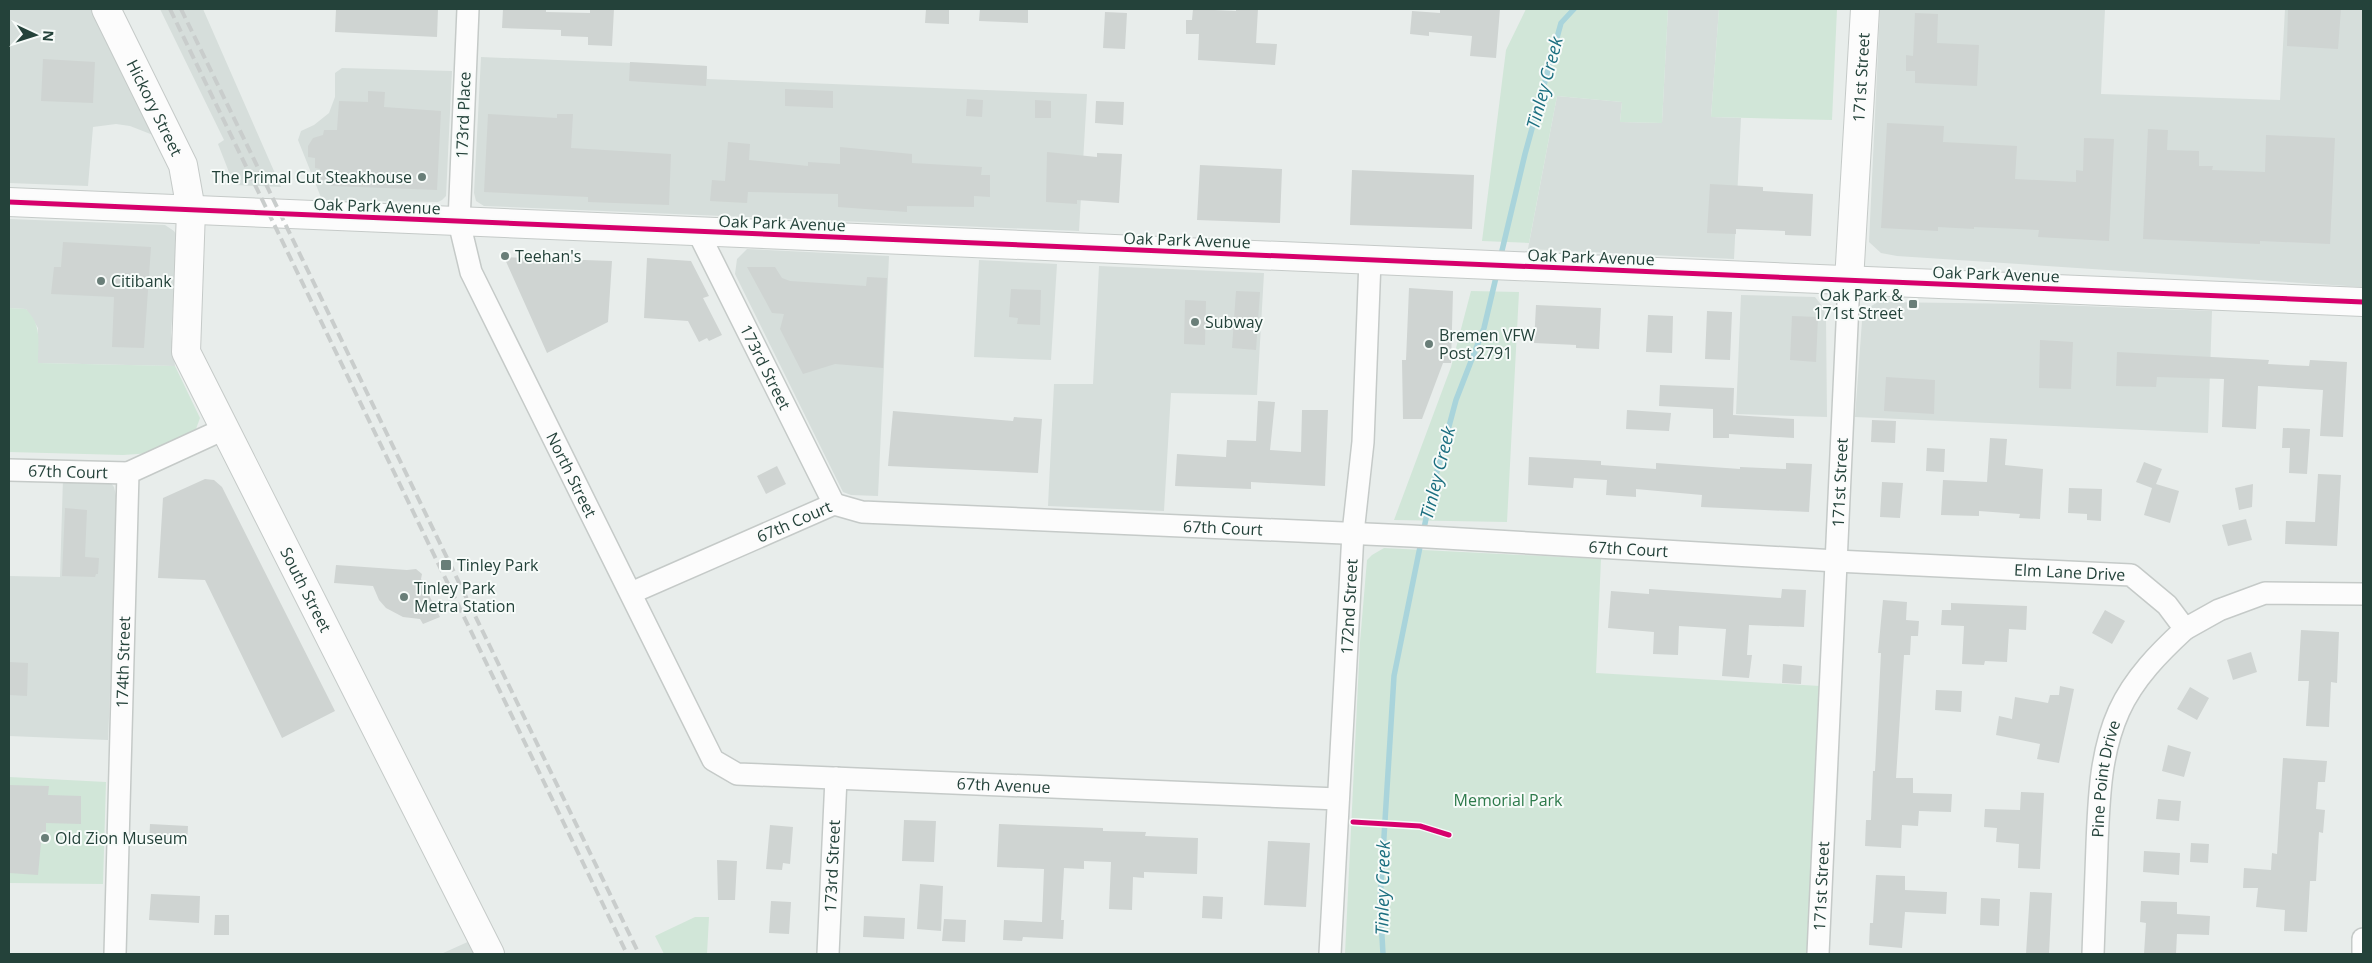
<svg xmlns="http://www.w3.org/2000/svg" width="2372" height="963" font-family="'Open Sans',sans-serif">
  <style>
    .built { fill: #d6dedb }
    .green { fill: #d1e6d8 }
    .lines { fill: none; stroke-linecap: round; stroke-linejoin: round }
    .stream { stroke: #a9d4db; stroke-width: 5.5 }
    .building { fill: #cfd4d2 }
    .minor-casing { stroke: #c5cac8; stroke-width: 24 }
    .tertiary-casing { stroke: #c5cac8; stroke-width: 30 }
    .minor { stroke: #fcfcfc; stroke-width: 21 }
    .tertiary { stroke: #fcfcfc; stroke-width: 28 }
    .rail { stroke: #c9cdcc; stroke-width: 4; stroke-dasharray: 10 5; stroke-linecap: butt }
    .cycleway-casing { stroke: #f7fbf9; stroke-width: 8 }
    .cycleway { stroke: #d6006c; stroke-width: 5 }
    .poi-dot { fill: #697e78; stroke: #f7fbf9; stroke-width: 2 }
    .labels { text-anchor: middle; stroke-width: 4; stroke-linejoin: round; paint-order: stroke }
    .street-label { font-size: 16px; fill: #24423a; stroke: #f7fbf9 }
    .poi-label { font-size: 16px; fill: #24423a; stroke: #f7fbf9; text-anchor: start }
    .park-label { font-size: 16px; fill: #2d7a4b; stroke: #f7fbf9 }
    .water-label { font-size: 18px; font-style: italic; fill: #1c6f80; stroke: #f7fbf9 }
  </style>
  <rect width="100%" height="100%" fill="#e8edeb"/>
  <!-- built -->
  <path class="built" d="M9 9H93L153 135 130 126 116 124 93 127 88 186 9 183Z
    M160 9H203L281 187 234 185 218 144 224 140Z
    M1668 9H1719L1711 117 1741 118 1734 259 1528 249 1557 96 1622 102 1620 122 1662 123Z
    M1880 9H2105L2101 94 2280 100 2285 9H2363V287L1897 256 1881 253 1869 242Z
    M481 57 707 66V79L1087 94 1079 231 484 206 476 201 474 193Z
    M342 68 452 71 446 196 442 200 438 202 322 200 298 140 301 131 314 125 329 113 335 97V73Z
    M9 219 165 225 174 231 178 238 171 333 175 366 38 363V328L26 309 9 308Z
    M747 249 889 256 878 496 851 495 843 492 735 274 737 259Z
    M979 260 1057 264 1051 360 974 357Z
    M1099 266 1264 273 1257 395 1171 393 1164 511 1048 506 1054 384H1093Z
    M1741 295 1815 297 1823 307 1826 318 1827 417 1736 414Z
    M1878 302 2031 304 2212 311 2208 433 1855 417 1862 321 1868 308Z
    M63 478H107L114 487 118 504 108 740 9 736V576L60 577Z
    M472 940 479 954H441Z"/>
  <!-- green -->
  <path class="green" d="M1526 9H1668L1662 123 1620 122 1622 102 1557 96 1529 243 1482 241 1506 50Z
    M1719 9H1837L1832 120 1711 117Z
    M1471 291 1519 292 1507 522 1394 520 1451 367Z
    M9 308 26 309C42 326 38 340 38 363L175 366 200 418 196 429 152 453 123 455 9 452Z
    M1384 548 1601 559 1596 673 1820 686 1808 954H1345L1360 642 1367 560 1372 555Z
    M9 777 106 782 103 884 9 883Z
    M695 917H709L707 954H664L655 936Z"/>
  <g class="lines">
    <!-- stream -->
    <path class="stream" d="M1500 259 1525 154 1561 23 1574 9
      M1423 533 1432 490 1456 400 1484 328 1497 273
      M1383 954 1380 901 1394 676 1421 542"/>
  </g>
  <!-- building -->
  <path class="building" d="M336 9H438L437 37 335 32Z
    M503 9H546V12L590 13V9H614L612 46 588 45V37L561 36V30L502 28Z
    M926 9H949V24L925 23Z
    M980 9H1028V23L979 21Z
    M1193 9 1236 11V9H1258L1256 43 1277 44 1275 65 1198 60 1199 34H1186V20H1192Z
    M1440 9H1500L1496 58 1470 56 1472 36 1429 32V36L1410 34 1412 11 1440 13Z
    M2288 9H2341L2338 49 2287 46Z
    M1105 12 1127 13 1125 49 1103 48Z
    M1915 13 1938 14 1937 43 1979 45 1977 86 1915 83V71H1906V55L1913 56Z
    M43 59 95 62 93 103 41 101Z
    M630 62 707 66 706 86 629 81Z
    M785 89 833 91V108L785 106Z
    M368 91 385 92 384 107 441 111 437 190 331 186 332 181 319 180 320 169 315 168V158L308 157V146L313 138 323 135 324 130H337L339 101 368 102Z
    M967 99 983 100 982 117 966 116Z
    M1035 100 1051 101V118H1035Z
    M1096 101 1124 102 1123 125 1095 123Z
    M488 114 557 118V114H573L571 148 671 154 669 205 588 202V197L484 192Z
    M1887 123 1944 126 1943 142 2017 146 2015 179 2076 182V170L2083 171 2084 138 2114 139 2109 241 2038 237 2039 230 1974 227V229L1938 227V231L1881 228Z
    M2148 129 2168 130 2167 150 2199 151V166H2213L2212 170 2265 172 2266 135 2335 138 2330 244 2260 241V244L2143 239Z
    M728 142 750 144 749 160 808 166V162L840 164V147L912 154V163L982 167 981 175H990V197L974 196V207L907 206V212L838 207V194L748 192 747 203 710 201 712 180 725 181Z
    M1047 152 1097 157V153L1122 154 1119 203 1077 200V204L1046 202Z
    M1200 165 1282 169 1280 223 1197 220Z
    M1352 170 1474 175 1472 229 1350 225Z
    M1710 184 1763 187V191L1813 194 1811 236 1785 235V231L1736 229V234L1707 233Z
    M63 242 151 247 144 348 112 347 114 297 51 294 54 267H61Z
    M504 257 612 261 608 322 547 353Z
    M647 258 691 261 709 296 703 298 722 335 709 341 707 338 699 342 688 321 644 318Z
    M747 267H775L782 278 790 281 866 286 867 277 887 278 883 368 835 364 803 374 780 329 784 314 772 313Z
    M1409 288 1453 291 1451 363H1443L1422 419H1403L1402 360H1406Z
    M1011 289 1041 290 1040 325 1017 324 1018 318 1009 317Z
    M1236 291 1260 292 1256 350 1232 348Z
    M1185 300 1206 301 1205 345 1184 344Z
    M1536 305 1601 308 1599 349 1576 348V345L1534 343Z
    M1707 311 1732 312 1730 360 1705 359Z
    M1648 315 1673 316 1672 353 1646 352Z
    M1792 316 1818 317 1816 362 1790 360Z
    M2040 340 2073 342 2071 389 2039 388Z
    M2117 352 2269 360 2268 364 2309 366 2310 360 2347 362 2343 437 2320 436 2323 390 2258 386 2256 429 2222 427 2224 379 2157 377 2156 387 2116 386Z
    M1886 377 1935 380 1934 414 1884 411Z
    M1660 385 1734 388 1733 415 1794 419V438L1729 434V438H1713V409L1659 406Z
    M1258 401 1275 402 1270 450 1301 452 1302 410H1328L1325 486 1251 482V489L1175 486 1177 454 1226 457 1227 440 1256 441Z
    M1627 410 1671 413 1669 431 1626 429Z
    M893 411 1013 421 1014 417 1042 419 1038 473 888 466Z
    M1872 420 1896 421 1895 443 1871 442Z
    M2283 428 2310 429 2307 474 2289 473 2290 448H2282Z
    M1990 438 2007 439 2005 465 2043 469 2040 519 2019 518 2020 514 1979 511V516L1941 515 1943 480 1987 482Z
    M1927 448 1945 449 1944 472 1926 471Z
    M1529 457 1601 461V465L1656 469V463L1740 469V467L1786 469V463L1812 464 1809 512 1701 507 1702 495 1636 489V497L1606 495 1607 480 1574 478 1573 488 1528 485Z
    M2144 462 2162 469 2156 484 2179 491 2170 523 2144 515 2152 488 2136 482Z
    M777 466 786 484 766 494 757 476Z
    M2318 474 2341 475 2337 546 2285 544 2286 521 2315 522Z
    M205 479 214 480 222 487 335 711 282 738 205 580 158 578 163 498Z
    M1882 482 1903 483 1900 518 1880 517Z
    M2253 484 2252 507 2239 510 2235 488Z
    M2069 488 2102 489 2101 521 2087 520V514L2068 513Z
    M65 508 87 510 85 557 99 558 98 574H96L95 577 62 576Z
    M2246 519 2252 540 2228 546 2222 525Z
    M336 565 407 570 416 569 422 574 421 579 440 617 423 624 420 619 403 617 386 608 379 600 373 586 334 583Z
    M1649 589 1781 598 1782 589 1806 590 1804 627 1749 625 1747 655H1752L1749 678 1722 676 1726 629 1679 626 1678 655 1653 654 1654 632 1608 628 1611 591 1649 594Z
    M1883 600 1907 602 1906 620 1919 621 1918 636H1911L1910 655H1904L1896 778H1913V793L1952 794 1951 812 1919 811 1918 826 1902 825 1901 848 1865 846 1866 820H1871L1873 771H1875L1881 653H1878Z
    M1951 603 2027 606 2026 630 2009 629 2007 662 1985 661 1984 665 1962 664 1964 626 1941 625 1942 610H1951Z
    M2105 610 2125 621 2112 644 2092 633Z
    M2301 630 2339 632 2337 683 2331 682 2329 727 2306 726 2309 681H2298Z
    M2251 652 2257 672 2233 680 2227 660Z
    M9 662 28 663 27 696 9 695Z
    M1783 664 1802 666 1801 684 1782 683Z
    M2060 686 2074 689 2059 763 2037 759 2040 744 1996 735 1999 716 2012 719 2015 697 2048 703 2050 695H2059Z
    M2190 687 2209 698 2197 720 2177 709Z
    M1936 690 1962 691 1961 712 1935 710Z
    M2168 745 2191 752 2184 777 2162 771Z
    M2283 758 2327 761 2325 782H2318L2316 809 2325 810 2323 833 2319 832 2316 881H2310L2307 932 2284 931 2285 910 2256 907 2258 888H2243L2244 868 2271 870 2272 853 2277 854Z
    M9 785 49 786 48 795 81 796V824L46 823V832H42L38 875 9 873Z
    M2021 792 2044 793 2040 869 2018 868 2019 844 1996 842 1997 828 1984 827 1985 809 2020 810Z
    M2158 799 2181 801 2179 821 2156 819Z
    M904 820 936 821 934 862 902 861Z
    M150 824 188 826 187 846 149 844Z
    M999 824 1103 828V831L1146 832 1145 836 1198 838 1197 874 1144 872V878L1133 877 1132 910 1109 909 1111 862 1084 861V869L1064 868 1061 920H1064L1063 939 1023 937 1022 941 1003 940 1004 920 1042 922 1044 869 997 867Z
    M770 825 793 827 790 864 783 863 782 870 766 869Z
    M1268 841 1310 843 1306 907 1264 905Z
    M2191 843 2209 844 2208 863 2190 862Z
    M2144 851 2180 853 2179 875 2143 872Z
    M717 860 737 861 735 900H718Z
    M1876 875 1905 876V890L1947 892 1946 914 1905 912 1902 948 1869 945 1870 923H1873Z
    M920 884 943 886 941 931 917 929Z
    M2030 892 2052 893 2049 954H2026Z
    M151 894 200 896 199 923 149 920Z
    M1203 896 1223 897 1222 919 1202 918Z
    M1981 898 2000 899 1999 926 1980 925Z
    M771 901 791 902 789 934 769 933Z
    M2141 901 2177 902V914L2210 916 2209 935 2177 934 2176 954H2144L2146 923 2140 922Z
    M215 915H229V935H214Z
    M864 916 905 918 904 939 863 937Z
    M944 919 966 920 965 942 942 941Z"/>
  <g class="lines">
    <!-- minor casing -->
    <g class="minor-casing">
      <g id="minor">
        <path id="s1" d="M468 9 459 222 471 272 713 760 737 774 1338 799"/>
        <path id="s2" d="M698 232 834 504"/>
        <path id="s3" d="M9 470 128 473"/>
        <path id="s4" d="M631 593 834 504 862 512 1411 536 1836 561 2131 575 2167 605 2185 629 2219 610 2265 593 2363 594"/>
        <path id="s5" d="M115 954 128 473 224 429"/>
        <path id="s6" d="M828 954 836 778"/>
        <path id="s7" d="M1330 954 1353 533 1363 442 1370 260"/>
        <path id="s8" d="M1818 954 1849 281"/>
        <path id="s9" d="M2093 954C2094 918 2096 881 2097 844 2099 799 2100 753 2119 711 2134 678 2160 652 2185 629"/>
        <path d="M2363 954V939"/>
      </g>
    </g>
    <!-- tertiary casing -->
    <g class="tertiary-casing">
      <g id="tertiary">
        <path id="s10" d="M106 9 183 165 191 210 186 352 490 954"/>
        <path d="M9 202 2363 302"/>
        <path id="s11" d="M1849 281 1865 9"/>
      </g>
    </g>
    <!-- minor -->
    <use href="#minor" class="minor"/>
    <!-- tertiary -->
    <use href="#tertiary" class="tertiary"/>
    <!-- rail -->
    <path class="rail" d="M170 9 627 954
      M181 9 639 954"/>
    <!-- cycleway casing -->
    <g class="cycleway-casing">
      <path id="cycleway" d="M9 202 2363 302
        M1353 822 1420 826 1449 835"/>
    </g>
    <!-- cycleway -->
    <use href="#cycleway" class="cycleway"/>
  </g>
  <!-- markers -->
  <g class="poi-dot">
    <circle cx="422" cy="177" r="5"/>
    <circle cx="505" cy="256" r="5"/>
    <circle cx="101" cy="281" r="5"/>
    <rect x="1908" y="299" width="10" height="10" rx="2.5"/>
    <circle cx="1195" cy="322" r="5"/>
    <circle cx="1429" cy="344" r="5"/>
    <rect x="440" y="559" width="12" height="12" rx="2.5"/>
    <circle cx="404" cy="597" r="5"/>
    <circle cx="45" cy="838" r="5"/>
  </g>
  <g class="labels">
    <!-- street labels -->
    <g class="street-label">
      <text dy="6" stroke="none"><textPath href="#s11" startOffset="204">171st Street</textPath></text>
      <text dy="6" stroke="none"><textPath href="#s10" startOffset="110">Hickory Street</textPath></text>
      <text transform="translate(463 115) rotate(-88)" y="6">173rd Place</text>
      <text transform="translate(377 206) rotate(2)" y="6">Oak Park Avenue</text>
      <text transform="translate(782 223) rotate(2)" y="6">Oak Park Avenue</text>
      <text transform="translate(1187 240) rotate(2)" y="6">Oak Park Avenue</text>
      <text transform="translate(1591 257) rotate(2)" y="6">Oak Park Avenue</text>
      <text transform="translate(1996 274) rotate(2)" y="6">Oak Park Avenue</text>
      <text dy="6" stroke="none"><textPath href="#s2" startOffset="151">173rd Street</textPath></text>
      <text dy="6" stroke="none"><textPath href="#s3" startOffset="59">67th Court</textPath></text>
      <text dy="6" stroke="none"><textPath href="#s1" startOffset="491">North Street</textPath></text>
      <text dy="6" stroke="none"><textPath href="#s8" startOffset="472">171st Street</textPath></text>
      <text dy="6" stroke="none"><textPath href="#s4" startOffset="178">67th Court</textPath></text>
      <text dy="6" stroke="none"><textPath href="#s4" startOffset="612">67th Court</textPath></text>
      <text dy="6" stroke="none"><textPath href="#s4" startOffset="1018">67th Court</textPath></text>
      <text dy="6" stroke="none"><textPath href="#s4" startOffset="1460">Elm Lane Drive</textPath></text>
      <text dy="6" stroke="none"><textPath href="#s10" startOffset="628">South Street</textPath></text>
      <text dy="6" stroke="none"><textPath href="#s7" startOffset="348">172nd Street</textPath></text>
      <text dy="6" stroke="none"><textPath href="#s5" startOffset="292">174th Street</textPath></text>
      <text dy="6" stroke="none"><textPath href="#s9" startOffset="176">Pine Point Drive</textPath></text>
      <text dy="6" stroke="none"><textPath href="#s1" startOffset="1104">67th Avenue</textPath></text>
      <text dy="6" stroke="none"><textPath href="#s6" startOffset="88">173rd Street</textPath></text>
      <text dy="6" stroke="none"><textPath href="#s8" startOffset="68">171st Street</textPath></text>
    </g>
    <!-- poi labels -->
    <g class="poi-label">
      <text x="412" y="183" text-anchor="end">The Primal Cut Steakhouse</text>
      <text x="515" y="262">Teehan's</text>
      <text x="111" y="287">Citibank</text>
      <text x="1903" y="301" text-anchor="end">Oak Park &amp;<tspan x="1903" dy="18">171st Street</tspan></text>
      <text x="1205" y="328">Subway</text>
      <text x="1439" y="341">Bremen VFW<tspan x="1439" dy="18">Post 2791</tspan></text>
      <text x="457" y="571">Tinley Park</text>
      <text x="414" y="594">Tinley Park<tspan x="414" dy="18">Metra Station</tspan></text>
      <text x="55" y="844">Old Zion Museum</text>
    </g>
    <!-- park labels -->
    <g class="park-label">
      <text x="1508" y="806">Memorial Park</text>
    </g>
    <!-- water labels -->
    <g class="water-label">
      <text transform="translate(1545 83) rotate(-75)" y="6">Tinley Creek</text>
      <text transform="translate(1438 473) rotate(-76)" y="6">Tinley Creek</text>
      <text transform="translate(1383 888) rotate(-89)" y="6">Tinley Creek</text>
    </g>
  </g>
  <!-- border -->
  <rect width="2372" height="963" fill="none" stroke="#24423a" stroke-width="20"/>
  <!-- north arrow -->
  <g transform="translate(35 35) rotate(94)" stroke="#f7fbf9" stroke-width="4" paint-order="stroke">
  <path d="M0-4L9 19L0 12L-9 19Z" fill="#24423a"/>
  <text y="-8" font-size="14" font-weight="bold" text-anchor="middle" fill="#24423a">N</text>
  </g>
</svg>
